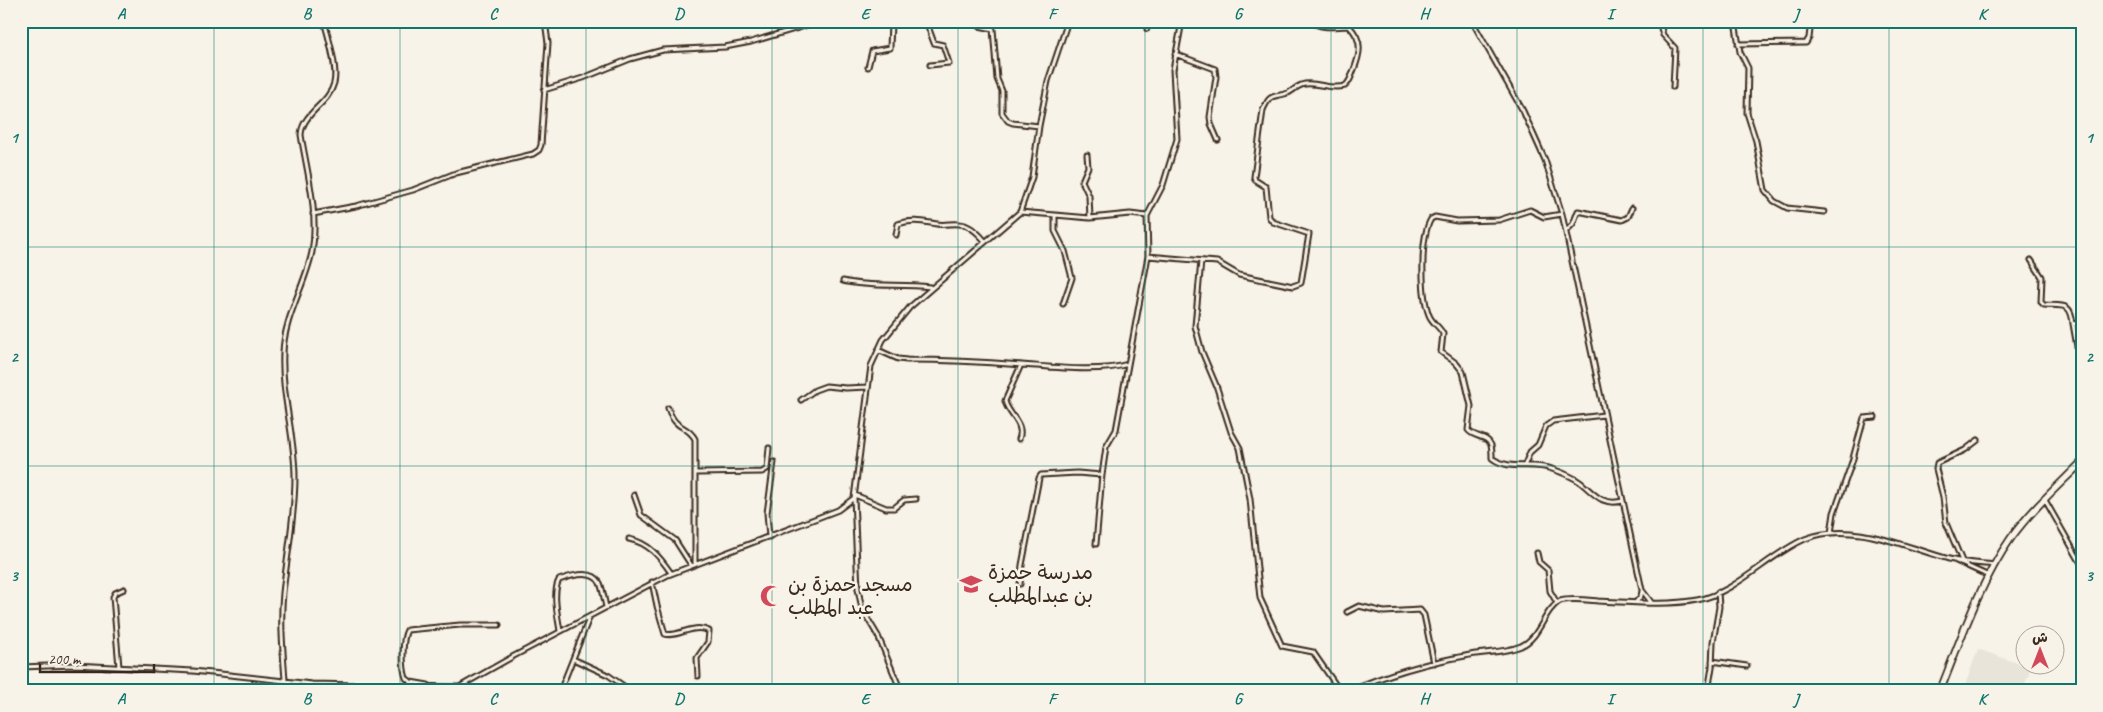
<svg xmlns="http://www.w3.org/2000/svg" width="2103" height="712" font-family="Caveat,'Playpen Sans Arabic',sans-serif">
  <style>
    .built { fill: #e9e4d9 }
    .lines { fill: none; stroke-linecap: round; stroke-linejoin: round }
    .street-casing { stroke: #3b2a1e; stroke-width: 7 }
    .highway-casing { stroke: #3b2a1e; stroke-width: 9 }
    .street { stroke: #f7f3e8; stroke-width: 3 }
    .highway { stroke: #f7f3e8; stroke-width: 5.5 }
    .grid { fill: none; stroke: #0f766e; stroke-width: 1; stroke-opacity: 0.55 }
    .labels { text-anchor: middle; stroke-width: 5; stroke-linejoin: round; paint-order: stroke }
    .poi-label { font-size: 20px; fill: #3b2a1e; stroke: #f7f3e8; text-anchor: start }
    .neatline { fill: none; stroke: #0f766e; stroke-width: 2 }
    .grid-label { font-size: 16px; text-anchor: middle; font-weight: bold; fill: #0f766e }
  </style>
  <rect width="100%" height="100%" fill="#f7f3e8"/>
  <filter id="ink" filterUnits="userSpaceOnUse"><feTurbulence type="fractalNoise" baseFrequency=".02" numOctaves="2"/><feDisplacementMap in="SourceGraphic" scale="10" xChannelSelector="R" yChannelSelector="G"/><feConvolveMatrix kernelMatrix="1 2 1 2 8 2 1 2 1" color-interpolation-filters="sRGB"/></filter>
  <g filter="url(#ink)">
    <!-- built -->
    <path class="built" d="M1978 649 2031 668 2022 691H1963Z"/>
    <g class="lines">
      <!-- street casing -->
      <g class="street-casing">
        <path id="street" d="M865 21H902
          M926 21 934 43 943 45 949 63 930 65
          M975 21 979 26 993 29 997 79 1002 91V113L1008 121 1013 123 1039 126
          M1472 21 1523 111 1545 160 1562 214 1642 590 1651 602
          M1659 21 1663 35 1675 48 1673 87
          M1735 21 1740 52 1748 68 1747 113 1756 141 1765 190 1774 201 1787 208 1824 212
          M1147 29 1149 21
          M1738 44 1806 43 1809 38 1811 21
          M1175 54 1215 69 1216 77 1210 117 1211 124 1218 140
          M868 67 872 51 890 48 891 22
          M544 90 583 78 630 59 663 50 725 47 751 42 822 21
          M1087 155 1088 167 1082 181 1089 196 1090 218
          M1020 212 1090 218 1130 214 1147 216
          M313 214 356 206 413 190 456 173 533 154 539 150 541 145 548 43 545 21
          M1562 214 1544 217 1530 210 1499 220 1457 221 1435 217 1431 219C1420 237 1421 295 1429 315 1432 323 1440 327 1443 334L1441 352 1456 363 1463 372 1471 406 1468 430C1474 438 1487 435 1491 445 1492 449 1492 454 1492 458 1508 471 1533 462 1552 469 1561 472 1572 476 1580 482 1595 494 1601 506 1623 501
          M1055 215V231L1065 251 1072 278 1063 304
          M1566 231 1573 224 1578 211 1622 220 1628 217 1632 208
          M896 235 898 224C911 219 924 222 937 224 946 226 958 221 967 226 974 229 980 235 985 241
          M1148 256 1217 262 1239 275 1293 286 1301 283 1309 234 1273 222 1269 217 1266 187 1255 180 1254 177 1263 110C1271 92 1273 98 1288 93 1294 90 1298 85 1305 84 1319 82 1328 90 1345 86 1350 82 1351 77 1353 72 1360 55 1364 41 1349 26 1335 26 1323 30 1310 21
          M2031 260 2042 277 2041 302 2044 305C2063 306 2071 302 2073 324
          M1201 261 1195 326 1202 352 1216 385 1231 432 1240 448 1250 499 1260 598 1282 646 1313 652 1340 691
          M843 281C872 288 902 283 930 287
          M2082 323 2073 324 2082 375
          M878 350 898 359 907 360C945 360 984 362 1022 365 1051 367 1100 373 1128 364
          M801 400 815 390 826 386 846 388 868 387
          M668 408C676 432 686 423 695 439V564
          M1019 439C1025 423 1008 415 1005 401L1021 365
          M1525 464 1530 452 1538 445 1546 426 1553 421 1604 415
          M696 473 762 472 767 469 769 448
          M634 495 641 515 675 540 691 565
          M855 495 886 508H894L904 500 916 499
          M2045 500 2082 565
          M1831 533 1834 513 1852 462 1864 418 1875 417
          M769 537 767 513 774 462
          M629 539C649 543 660 557 671 573
          M1096 544 1102 475
          M1537 553 1539 562 1548 570 1550 591 1557 603
          M1956 561 1989 576
          M1962 561 1946 523 1943 497 1936 469 1937 463 1965 450 1978 440
          M652 582 657 606 665 634C677 638 693 623 709 631L708 642 697 658 698 676
          M1020 584 1022 565 1039 478 1041 475 1077 473 1102 475 1106 447 1116 430 1148 256 1147 216 1163 185 1177 139 1173 70 1182 21
          M1636 602 1641 596 1642 591
          M1347 612 1359 606 1384 612 1420 610 1424 615 1434 663
          M560 631C558 617 552 593 559 580 570 576 593 569 600 583 603 590 604 599 606 607
          M573 659 608 675 631 691
          M1712 661 1747 666
          M21 667 74 665 193 671 312 684 457 687
          M119 667 113 597 115 593 124 589
          M285 680C283 651 280 622 283 593 287 555 295 516 295 477 295 435 281 395 283 353 284 317 305 286 312 252 319 214 307 172 301 135 302 113 329 104 334 83 338 68 328 36 324 21
          M428 688V685L411 682 406 678C402 667 402 639 407 630L460 625H499
          M452 691 514 656 668 575 838 510 854 498
          M560 691 590 616
          M901 691 878 636 862 609 858 589 854 498 871 366 883 340 910 307 1020 212 1032 177 1039 126 1048 81 1068 21
          M1348 691C1385 675 1425 663 1465 656 1483 652 1504 653 1521 646 1541 637 1543 611 1560 601 1572 598 1586 600 1598 601 1630 602 1665 606 1697 600 1736 593 1768 555 1805 539 1852 520 1904 547 1949 559 1964 563 1980 563 1995 565
          M1708 691 1712 667 1713 642 1719 607 1718 592"/>
      </g>
      <!-- highway casing -->
      <g class="highway-casing">
        <path id="highway" d="M1940 691C1961 639 1979 584 2011 538 2031 510 2058 486 2082 462"/>
      </g>
      <!-- street -->
      <use href="#street" class="street"/>
      <!-- highway -->
      <use href="#highway" class="highway"/>
    </g>
  </g>
  <!-- grid -->
  <path class="grid" d="M214 21V691M400 21V691M586 21V691M772 21V691M958 21V691M1145 21V691M1331 21V691M1517 21V691M1703 21V691M1889 21V691M21 247H2082M21 466H2082"/>
  <!-- icons -->
  <defs>
    <g id="school-bare" transform="scale(1.725)"><path d="M0-5L7-2L0 1L-7-2ZM-4 1L0 2.5L4 1V4Q0 6-4 4Z" fill="#d1495b" stroke="#f7f3e8" stroke-width="2.5" paint-order="stroke"/></g>
    <g id="mosque-bare" transform="scale(1.725)"><path d="M3.5-4.9A6 6 0 1 0 3.5 4.9A5 5 0 1 1 3.5-4.9Z" fill="#d1495b" stroke="#f7f3e8" stroke-width="2.5" paint-order="stroke"/></g>
  </defs>
  <g fill-rule="evenodd">
    <use href="#school-bare" x="971" y="584"/>
    <use href="#mosque-bare" x="771" y="596"/>
  </g>
  <g class="labels">
    <!-- poi labels -->
    <g class="poi-label">
      <text x="988" y="579">مدرسة حمزة<tspan x="988" dy="23">بن عبدالمطلب</tspan></text>
      <text x="788" y="591">مسجد حمزة بن<tspan x="788" dy="23">عبد المطلب</tspan></text>
    </g>
  </g>
  <!-- margin -->
  <rect width="2103" height="712" fill="none" stroke="#f7f3e8" stroke-width="55"/>
  <!-- north arrow -->
  <g transform="translate(2040 650)"><circle r="24" fill="#f7f3e8" stroke="#aca397"/>
  <path d="M0-4L9 19L0 12L-9 19Z" fill="#d1495b"/>
  <text y="-8" font-size="14" font-weight="bold" text-anchor="middle" fill="#3b2a1e">ش</text>
  </g>
  <!-- scale -->
  <path d="M40 664v8h114v-8" fill="none" stroke="#3b2a1e" stroke-width="2.5"/>
  <text x="48" y="664" font-size="15" fill="#3b2a1e" stroke="#f7f3e8" stroke-width="4" paint-order="stroke">200 m</text>
  <rect x="28" y="28" width="2048" height="656" class="neatline"/>
  <g class="grid-label">
    <text x="121" y="19">A</text>
    <text x="307" y="19">B</text>
    <text x="493" y="19">C</text>
    <text x="679" y="19">D</text>
    <text x="865" y="19">E</text>
    <text x="1052" y="19">F</text>
    <text x="1238" y="19">G</text>
    <text x="1424" y="19">H</text>
    <text x="1610" y="19">I</text>
    <text x="1796" y="19">J</text>
    <text x="1982" y="19">K</text>
    <text x="14" y="143">1</text>
    <text x="2089" y="143">1</text>
    <text x="14" y="362">2</text>
    <text x="2089" y="362">2</text>
    <text x="14" y="581">3</text>
    <text x="2089" y="581">3</text>
    <text x="121" y="704">A</text>
    <text x="307" y="704">B</text>
    <text x="493" y="704">C</text>
    <text x="679" y="704">D</text>
    <text x="865" y="704">E</text>
    <text x="1052" y="704">F</text>
    <text x="1238" y="704">G</text>
    <text x="1424" y="704">H</text>
    <text x="1610" y="704">I</text>
    <text x="1796" y="704">J</text>
    <text x="1982" y="704">K</text>
  </g>
</svg>
